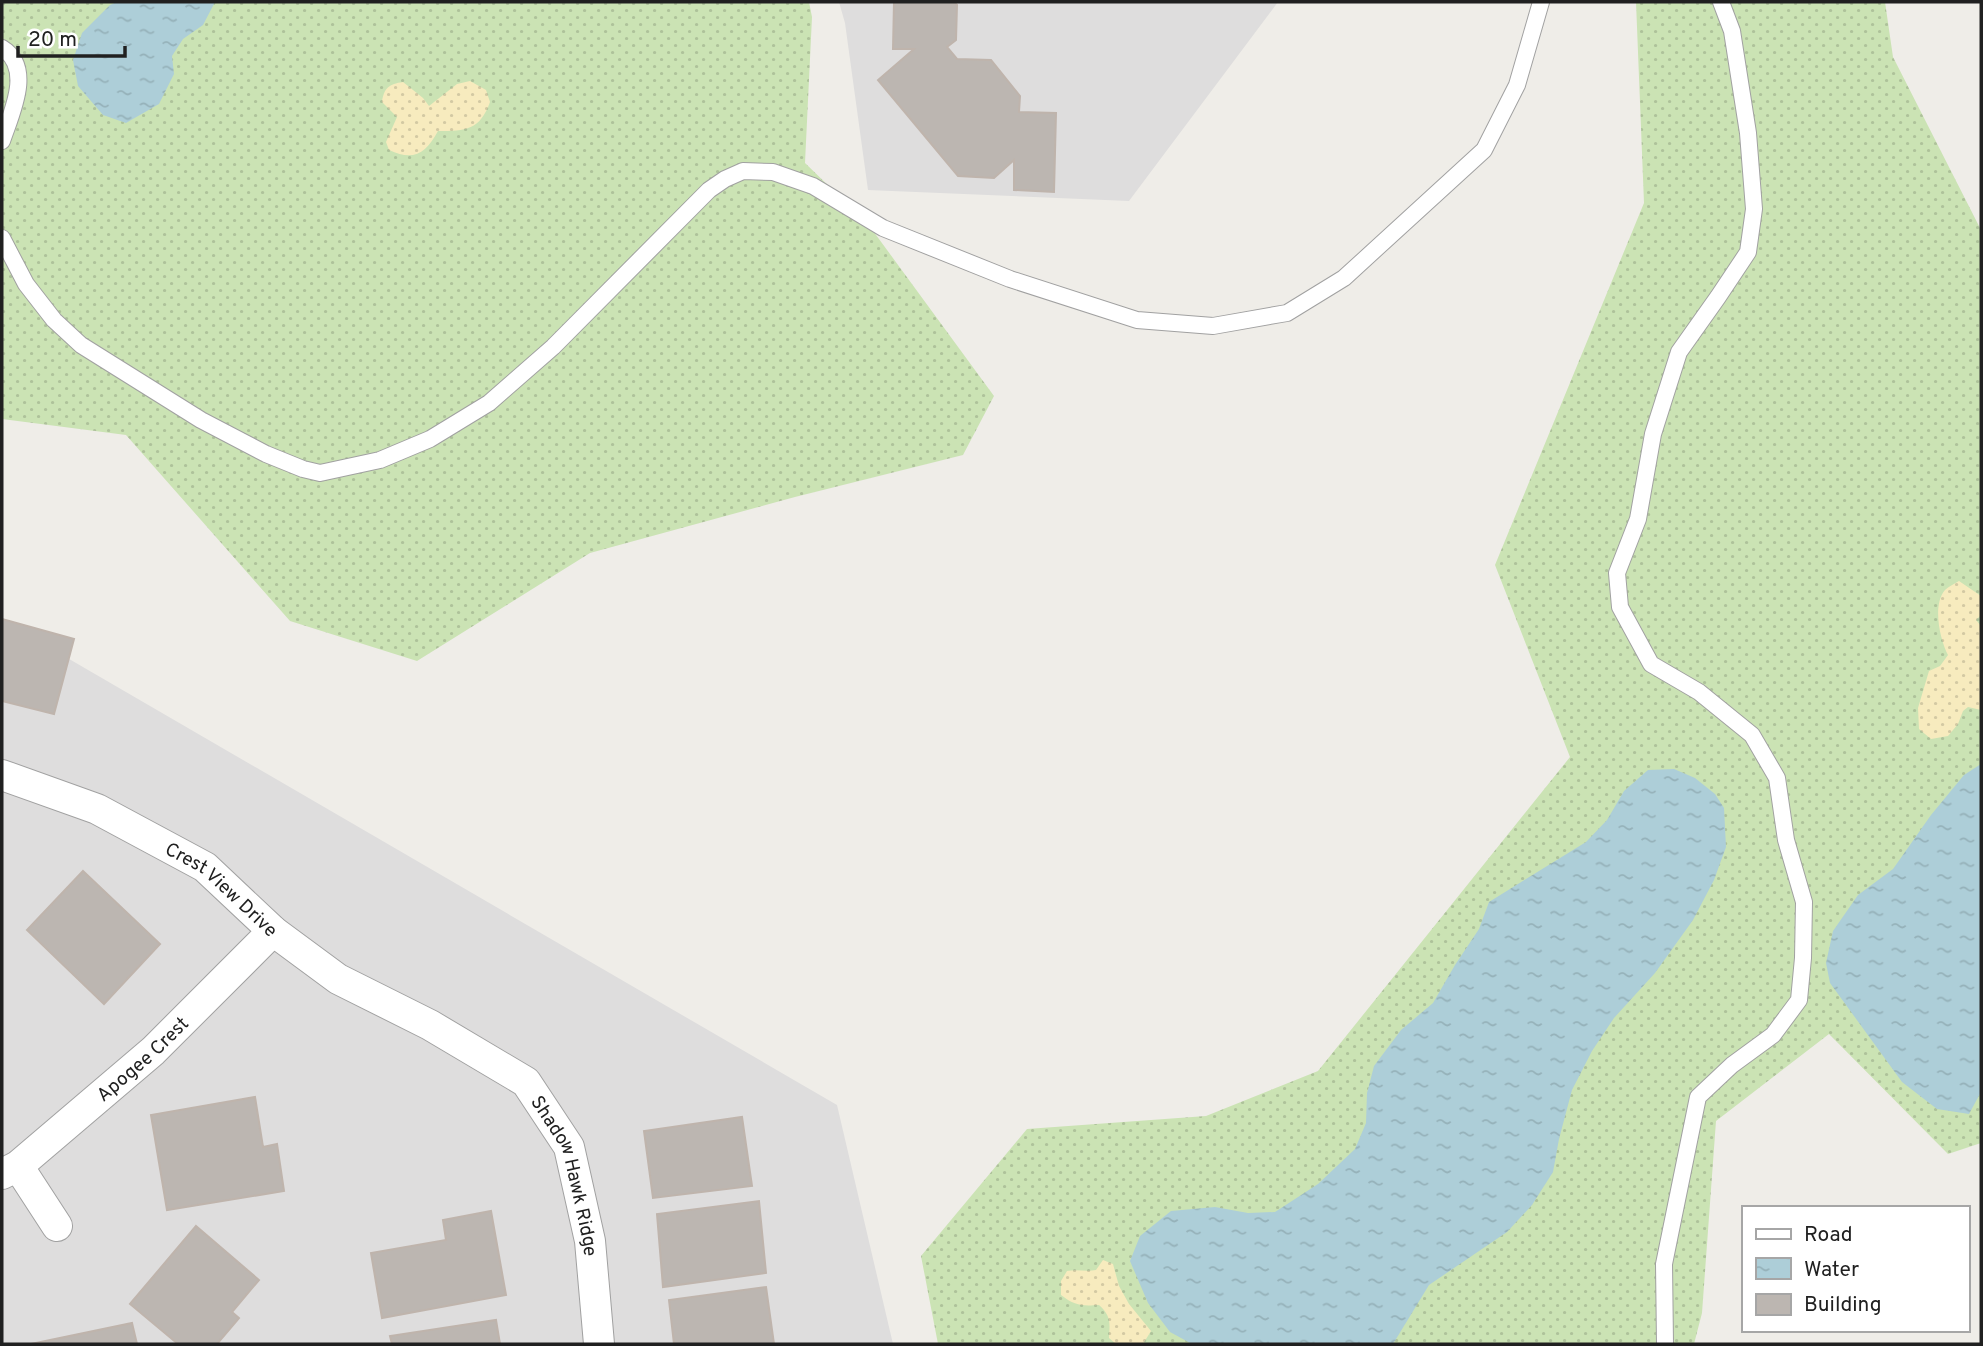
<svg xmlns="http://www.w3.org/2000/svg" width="1983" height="1346" font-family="Overpass,sans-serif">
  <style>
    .residential { fill: #dedddd }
    .grass { fill: url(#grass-dots) }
    .sand { fill: url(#sand-dots) }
    .water { fill: url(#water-ripples) }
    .building { fill: #bcb6b1; stroke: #bfb4ac; stroke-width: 2 }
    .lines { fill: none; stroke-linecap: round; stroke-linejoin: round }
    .lane-casing { stroke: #a1a1a1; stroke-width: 18 }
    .street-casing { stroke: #a1a1a1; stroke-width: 32 }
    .lane { stroke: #fff; stroke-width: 16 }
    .street { stroke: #fff; stroke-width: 30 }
    .labels { text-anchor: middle; stroke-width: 6; stroke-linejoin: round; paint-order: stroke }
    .street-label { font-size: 19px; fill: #202020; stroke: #fff }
  </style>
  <defs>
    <pattern id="grass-dots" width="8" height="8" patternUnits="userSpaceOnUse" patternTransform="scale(1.75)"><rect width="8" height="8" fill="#cbe3b4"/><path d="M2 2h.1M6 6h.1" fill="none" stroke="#aec29a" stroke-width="1.8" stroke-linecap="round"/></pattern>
    <pattern id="sand-dots" width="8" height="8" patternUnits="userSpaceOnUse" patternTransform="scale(1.75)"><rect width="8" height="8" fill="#f7ebbe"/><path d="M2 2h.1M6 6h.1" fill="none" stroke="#d3c9a3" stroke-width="1.8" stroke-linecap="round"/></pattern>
    <pattern id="water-ripples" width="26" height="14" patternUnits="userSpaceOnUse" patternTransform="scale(1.75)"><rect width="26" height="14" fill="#adced8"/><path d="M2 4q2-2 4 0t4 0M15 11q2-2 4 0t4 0" fill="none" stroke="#95b1b9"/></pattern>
  </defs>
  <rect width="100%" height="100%" fill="#efede8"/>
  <!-- residential -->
  <path class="residential" d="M839 2H1278L1129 201 868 190 845 23Z
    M2 620 837 1105 893 1344H2Z"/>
  <!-- grass -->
  <path class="grass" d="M2 2H809L812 17 805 163 868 224 994 396 963 455 795 497 590 553 417 661 290 621 126 435 2 419Z
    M1636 2H1885L1893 57 1981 230V1143L1948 1154 1829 1034 1716 1121 1702 1313 1694 1344H938L921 1256 1027 1129 1206 1116 1318 1071 1570 757 1495 565 1644 203Z"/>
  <!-- sand -->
  <path class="sand" d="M470 81 486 90 490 102C480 130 466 131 438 131 426 153 414 162 389 150L386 142 397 117 382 102C384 88 389 84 403 82L423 98 429 106 457 84Z
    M1959 581 1981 596V615L1976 620 1981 626V710L1968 707 1963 711 1958 724 1948 736 1931 739 1919 729 1918 708 1929 671 1940 666 1948 655C1940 640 1932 605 1945 590 1948 587 1954 584 1959 581Z
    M1103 1260 1113 1264 1119 1286 1129 1304 1151 1331 1143 1344H1116L1109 1338C1110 1322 1111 1316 1099 1305 1082 1306 1075 1306 1061 1295V1281L1067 1271C1077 1269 1086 1272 1096 1270Z"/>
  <!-- water -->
  <path class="water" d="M117 2H215L203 25 183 39 172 56 174 74 159 104 126 123 103 115 78 86 73 60 82 33 110 5Z
    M1981 764V1092L1969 1114 1937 1109 1902 1082 1830 983 1826 963 1833 931 1858 895 1893 869 1931 815 1964 775Z
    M1674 769 1695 778 1715 794 1724 808 1726 847 1714 880 1693 920 1655 973 1614 1018 1592 1051 1572 1090 1559 1139 1553 1172 1532 1205 1507 1232 1429 1285 1393 1344H1192L1170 1332 1148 1303 1130 1261 1140 1236 1171 1211 1215 1207 1248 1213 1275 1212 1318 1184 1355 1149 1366 1123 1367 1093 1374 1066 1401 1030 1433 1003 1455 965 1479 929 1489 902 1586 842 1607 820 1624 791 1648 770Z"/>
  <!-- building -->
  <path class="building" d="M894 2H954L957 5 956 40 947 47 957 59 991 60 1020 96 1019 112 1056 113 1054 192 1014 190V160L994 178 958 176 878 80 914 49H893Z
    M2 619 74 639 54 714 2 701Z
    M83 871 160 944 104 1004 27 930Z
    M255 1097 263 1147 277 1144 284 1191 167 1210 151 1115Z
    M742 1117 752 1186 653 1198 644 1131Z
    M759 1201 766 1273 663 1287 657 1214Z
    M491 1211 506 1295 382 1318 371 1253 446 1240 443 1220Z
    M196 1226 259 1280 232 1312 239 1318 217 1344H178L130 1304Z
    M766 1287 774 1344H674L669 1300Z
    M496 1320 500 1344H392L390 1336Z
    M132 1323 137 1344H31Z"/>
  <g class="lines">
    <!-- lane casing -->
    <g class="lane-casing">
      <path id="lane" d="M2 48C34 68 11 114 2 141
        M2 238 26 284 54 320 81 345 201 420 266 454 303 469 320 473 380 460 430 439 489 403 553 347 709 190 725 179 743 171 773 172 813 186 883 228 1010 279 1137 320 1213 326 1287 313 1344 278 1484 150 1517 85 1541 2
        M1665 1344 1664 1264 1698 1097 1732 1065 1773 1035 1799 1000 1803 958 1804 902 1786 840 1777 778 1752 735 1699 692 1651 664 1620 607 1617 573 1638 519 1653 434 1679 352 1718 297 1748 252 1754 209 1748 133 1732 31 1721 2"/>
    </g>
    <!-- street casing -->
    <g class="street-casing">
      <g id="street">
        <path id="s1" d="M2 775 97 809 205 867 273 931 338 979 430 1025 526 1082 569 1147 590 1241 599 1344"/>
        <path d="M18 1166 57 1226"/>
        <path id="s2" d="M2 1174 18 1166 153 1051 273 931"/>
      </g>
    </g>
    <!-- lane -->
    <use href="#lane" class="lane"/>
    <!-- street -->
    <use href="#street" class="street"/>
  </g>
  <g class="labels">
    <!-- street labels -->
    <g class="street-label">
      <text dy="7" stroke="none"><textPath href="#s1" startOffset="250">Crest View Drive</textPath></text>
      <text dy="7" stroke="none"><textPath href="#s2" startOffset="182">Apogee Crest</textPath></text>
      <text dy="7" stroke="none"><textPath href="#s1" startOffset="716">Shadow Hawk Ridge</textPath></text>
    </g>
  </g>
  <!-- border -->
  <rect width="1983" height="1346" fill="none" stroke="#202020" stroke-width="7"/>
  <!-- legend -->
  <rect x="1742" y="1206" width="228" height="126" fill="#ffffff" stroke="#a6a6a6" stroke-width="2"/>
  <rect x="1756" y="1229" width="35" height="10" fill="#ffffff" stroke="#a6a6a6" stroke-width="2"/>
  <text x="1804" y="1241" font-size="21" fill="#202020">Road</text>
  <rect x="1756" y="1258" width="35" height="21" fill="url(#water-ripples)" stroke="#a6a6a6" stroke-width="2"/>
  <text x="1804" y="1276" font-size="21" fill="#202020">Water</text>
  <rect x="1756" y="1294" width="35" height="21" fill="#bcb6b1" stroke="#a6a6a6" stroke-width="2"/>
  <text x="1804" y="1311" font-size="21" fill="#202020">Building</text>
  <!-- scale -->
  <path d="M18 46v10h107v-10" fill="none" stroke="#202020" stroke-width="3.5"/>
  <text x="28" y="46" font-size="21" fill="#202020" stroke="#ffffff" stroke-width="5" paint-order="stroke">20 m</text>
</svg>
